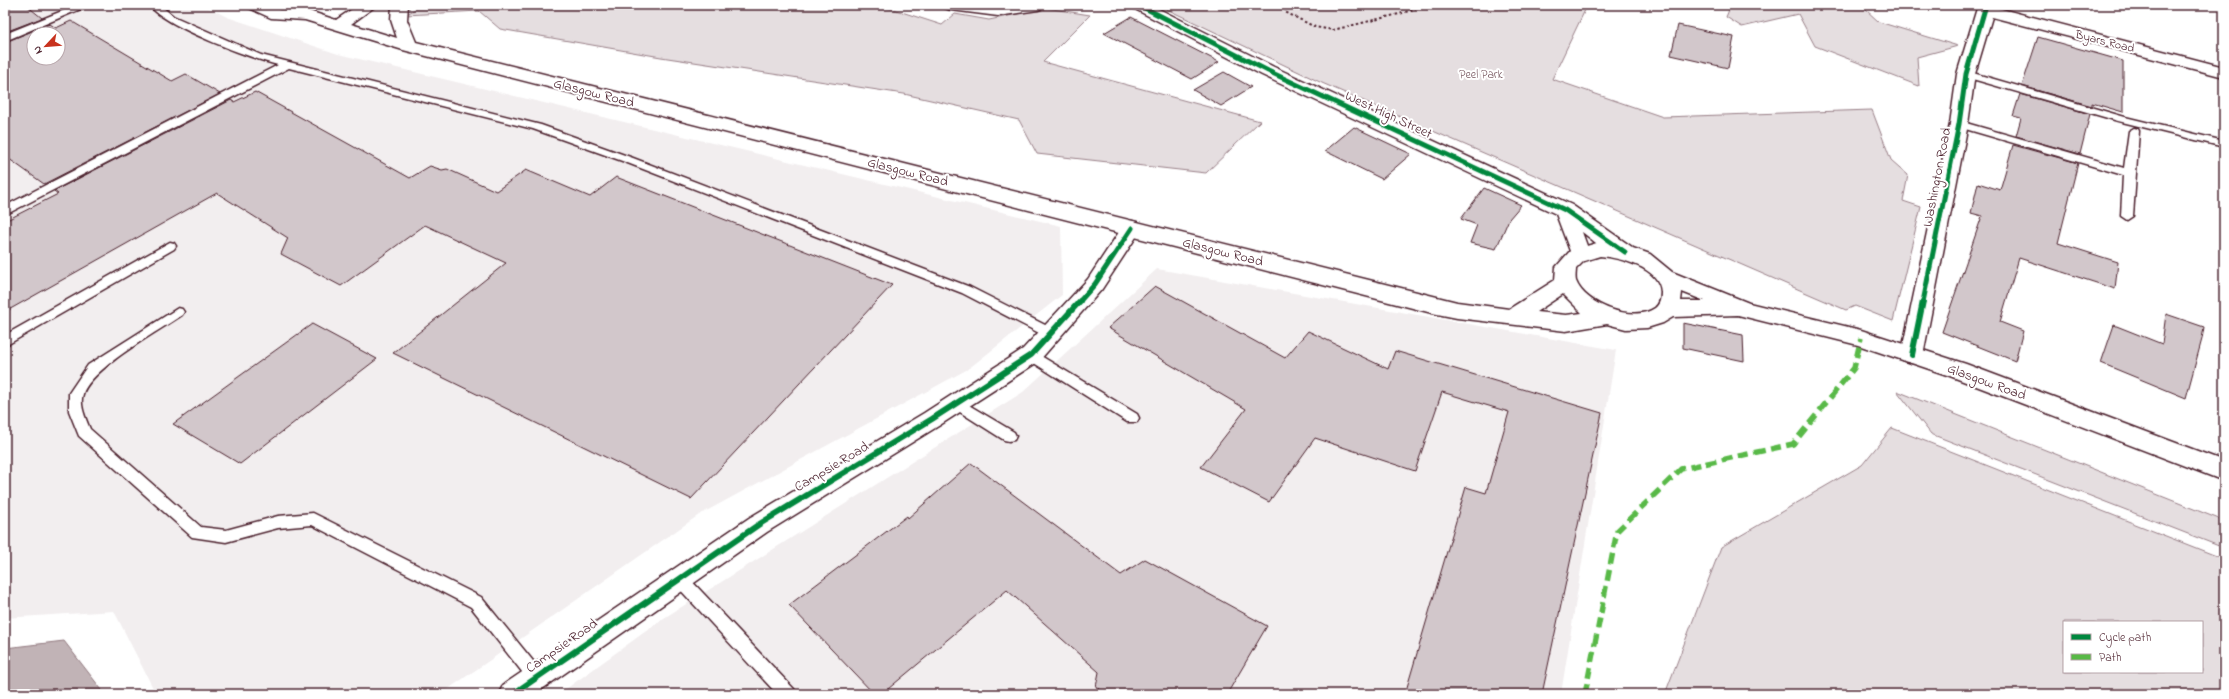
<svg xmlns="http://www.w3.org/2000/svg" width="2229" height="699" font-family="'Indie Flower',sans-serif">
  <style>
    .built { fill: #f2eeef; fill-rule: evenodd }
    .green { fill: #e5dee0; stroke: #987e86; fill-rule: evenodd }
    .water { fill: #c1b3b6; stroke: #91787e }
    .building { fill: #d2c7cb; stroke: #4a1f2b; fill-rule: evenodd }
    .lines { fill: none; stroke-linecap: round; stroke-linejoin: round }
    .lane-casing { stroke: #4a1f2b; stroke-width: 3 }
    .street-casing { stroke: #4a1f2b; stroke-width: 3 }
    .secondary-casing { stroke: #4a1f2b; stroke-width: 3 }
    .primary-casing { stroke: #4a1f2b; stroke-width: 3 }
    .path { stroke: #4a1f2b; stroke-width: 2; stroke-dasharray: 2.5 2.5; stroke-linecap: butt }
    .lane { fill: #fff; fill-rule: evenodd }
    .street { fill: #fff; fill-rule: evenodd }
    .secondary { fill: #fff; fill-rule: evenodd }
    .primary { fill: #fff; fill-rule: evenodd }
    .quiet { stroke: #58b947; stroke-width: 5.5; stroke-dasharray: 11 5.5; stroke-linecap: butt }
    .cycleway-far1-casing { stroke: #fff; stroke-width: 7 }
    .cycleway-casing { stroke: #fff; stroke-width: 9 }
    .cycleway-far1 { stroke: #00873e; stroke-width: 5 }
    .cycleway { stroke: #00873e; stroke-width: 6 }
    .labels { text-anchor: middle; stroke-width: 4; stroke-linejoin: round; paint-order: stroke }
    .far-street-label { font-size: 12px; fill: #4a1f2b; stroke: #fff }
    .far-park-label { font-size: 12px; fill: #714f58; stroke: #fff }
    .street-label { font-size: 14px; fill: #4a1f2b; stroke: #fff }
  </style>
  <rect width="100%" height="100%" fill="#fff"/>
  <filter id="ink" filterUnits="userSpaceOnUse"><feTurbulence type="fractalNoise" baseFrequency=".025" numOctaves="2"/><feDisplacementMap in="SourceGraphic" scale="8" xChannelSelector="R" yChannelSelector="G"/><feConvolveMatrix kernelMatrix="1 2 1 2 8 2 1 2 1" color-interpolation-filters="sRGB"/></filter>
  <g filter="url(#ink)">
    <!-- built -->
    <path class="built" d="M5 5H203L227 17 338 54 1061 226 1062 295 968 369 699 515 441 694H156L114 611 5 618ZM34 34H58V58H34Z
      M1157 269 1616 350 1561 694H559L664 618 1023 392Z"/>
    <!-- green -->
    <path class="green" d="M421 5H880L942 25 955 14 989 20 1046 8 1090 15 1043 62 1260 121 1206 173 1037 154 1019 120 904 94 661 57 500 29 479 11 406 15Z
      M1158 5H1588L1592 9 1585 10 1552 79 1663 117 1872 110 1891 160 1908 175 1903 201 1921 207 1893 321 1855 306 1846 310 1322 83Z
      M1731 5H1935L1865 9 1879 22 1958 46 1917 57 1919 86 1815 46 1798 14 1742 27 1726 17Z
      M1897 391 2224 521V548L1931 434Z
      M1892 428 2224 559V694H1665L1721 547 1862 465ZM2064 622H2202V672H2064Z"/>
    <!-- water -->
    <path class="water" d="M64 641 105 694H5V648Z"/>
    <!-- building -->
    <path class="building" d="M5 5H26L42 18 5 32Z
      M1131 17 1219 62 1192 79 1104 33Z
      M71 21 172 81 186 74 220 94 44 184 5 156V42L50 24 56 28ZM34 34H58V58H34Z
      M1678 25 1734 37 1728 68 1671 55Z
      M2038 37 2123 61V112L2092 103V106L2022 86Z
      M1224 72 1251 87 1221 106 1193 90Z
      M255 92 410 178 430 166 442 170 447 169 496 191 526 170 590 197 616 177 892 285 691 499 393 353 506 263 425 225 341 286 281 254 288 238 217 193 5 312V221L58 194 54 191 231 100 234 102Z
      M2020 94 2090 114 2080 154 2016 136 2021 118 2013 116Z
      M1354 127 1411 154 1382 179 1325 151Z
      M2013 145 2078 163 2058 243 2118 262 2115 289 2019 258 2000 322 2023 331 2015 361 1942 332 1982 216 1971 213 1978 183 2000 190Z
      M1484 188 1521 205 1509 219 1496 249 1470 243 1477 225 1461 219Z
      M1155 286 1285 358 1308 331 1388 369 1395 351 1602 413 1542 694H1405L1466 487 1486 493 1509 412 1442 392 1415 471 1315 438 1269 502 1201 467 1246 409 1108 328Z
      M2166 314 2204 327 2202 339 2186 398 2101 363 2114 325 2162 344Z
      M1683 323 1743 335 1744 361 1683 348Z
      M312 324 377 359 240 464 173 424Z
      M971 463 1121 575 1145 559 1267 626 1227 694H1108L1096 687 1099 672 1007 590 882 694H874L789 605 907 516 908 518Z"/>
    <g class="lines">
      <!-- lane casing -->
      <g class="lane-casing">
        <path id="lane" d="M77 5H90L5 41V34Z
          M149 5H160L173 16 261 55 541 125 633 158 970 287 1055 330 1056 333 1050 338 1045 336 962 293 625 162 533 129 289 68 5 215V206L278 65C250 58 166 27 149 5Z
          M1966 71 2125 117 2224 141V147L2118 121 1962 76V72Z
          M1959 121 2124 168 2129 131 2134 128 2138 129 2139 131 2133 216 2127 220 2121 216 2123 175 1955 126 1954 124 1955 122Z
          M170 242 174 243 176 246 174 249 5 346V335Z
          M178 308 182 309 184 312 182 315C159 331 91 368 83 394 79 405 86 419 90 429L201 527 226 530 278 516 313 513 481 597 542 672 544 677 542 682 536 684 530 682 471 607 312 525 278 528 226 542 192 537 79 436 69 411V393L88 365Z
          M1031 350 1137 414 1139 418 1137 422H1127L1026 358 1024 355 1026 352Z
          M957 398 1014 432 1016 436 1014 440 1009 441 1004 440 952 407 950 403 952 399Z
          M679 571 684 573 794 689 796 694H777L674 583 671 578 674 573Z"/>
      </g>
      <!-- street casing -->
      <g class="street-casing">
        <path id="street" d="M943 5H1046L1044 8 1038 10 998 16 951 10 945 8Z
          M1131 5H1151L1274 67 1572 205 1632 247 1635 252 1632 257C1615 262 1596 242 1582 232L1590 254 1587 259 1580 261 1573 259 1556 214 1262 75 1133 8Z
          M1978 5H1994V7L2224 67V77L1992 17 1975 74 1968 124 1923 355 1920 361 1912 363 1904 361 1901 355 1950 124 1957 74Z"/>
      </g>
      <!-- secondary casing -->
      <g class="secondary-casing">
        <path id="secondary" d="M1132 221 1139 223 1142 228 1102 289 1039 361 940 425 767 532 535 694H499L503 685 749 518 924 413 1023 349 1088 279 1125 223Z"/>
      </g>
      <!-- primary casing -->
      <g class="primary-casing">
        <path id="primary" d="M247 5H268L280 10H306L336 20 358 5H377L351 24 397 38 391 20 392 5H408L407 20 416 42 1457 302 1509 309 1555 280 1556 267 1570 251 1600 242 1624 245 1650 254 1672 272 1749 303 1861 330 1966 364 2224 461V481L1950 376 1858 345 1738 315 1673 317 1663 323 1647 328 1626 329 1607 324 1566 331 1457 318 1432 313 403 50 305 20 271 18 249 8ZM1600 256C1620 258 1660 267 1661 292 1661 299 1660 304 1655 308 1633 323 1585 305 1576 281 1575 277 1576 272 1576 269L1584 261ZM1682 292 1705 301H1681ZM1563 294 1582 313 1566 315 1536 312Z"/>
      </g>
      <!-- path -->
      <path class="path" d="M1283 5 1286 7 1285 12 1315 27 1333 30 1403 13 1424 5"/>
      <!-- lane -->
      <use href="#lane" class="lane"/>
      <!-- street -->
      <use href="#street" class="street"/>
      <!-- secondary -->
      <use href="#secondary" class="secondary"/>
      <!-- primary -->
      <use href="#primary" class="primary"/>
      <!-- quiet -->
      <path class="quiet" d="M1585 694 1617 531 1681 469 1793 444 1854 368 1861 338"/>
      <!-- cycleway-far1 casing -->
      <g class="cycleway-far1-casing">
        <path id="cycleway-far1" d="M1139 5 1268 71 1565 210 1625 252
          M1079 302 1095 284 1132 228
          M1923 302 1959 124 1966 74 1986 5"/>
      </g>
      <!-- cycleway casing -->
      <g class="cycleway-casing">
        <path id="cycleway" d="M1912 355 1923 301
          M513 694 758 525 932 419 1031 355 1080 301"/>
      </g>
      <!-- cycleway-far1 -->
      <use href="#cycleway-far1" class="cycleway-far1"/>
      <!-- cycleway -->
      <use href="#cycleway" class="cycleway"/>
    </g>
  </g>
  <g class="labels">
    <!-- far-street labels -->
    <g class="far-street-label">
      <text transform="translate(2105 41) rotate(14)" y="4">Byars Road</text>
    </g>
    <!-- far-park labels -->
    <g class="far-park-label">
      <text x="1481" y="78">Peel Park</text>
    </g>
    <!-- street labels -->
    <g class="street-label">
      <text transform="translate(594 92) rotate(14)" y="5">Glasgow Road</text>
      <text transform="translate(1389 114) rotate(25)" y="5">West High Street</text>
      <text transform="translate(908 171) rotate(14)" y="5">Glasgow Road</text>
      <text transform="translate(1936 177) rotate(-79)" y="5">Washington Road</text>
      <text transform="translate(1223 251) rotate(14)" y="5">Glasgow Road</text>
      <text transform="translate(1987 381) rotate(20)" y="5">Glasgow Road</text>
      <text transform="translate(831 466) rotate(-31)" y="5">Campsie Road</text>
      <text transform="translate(561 645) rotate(-35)" y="5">Campsie Road</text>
    </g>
  </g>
  <!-- margin -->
  <rect width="2229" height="699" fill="none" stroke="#fff" stroke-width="20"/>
  <rect x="10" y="10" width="2209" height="679" fill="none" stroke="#4a1f2b" stroke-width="1.5" filter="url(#ink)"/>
  <!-- legend -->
  <rect x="2063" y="621" width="140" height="52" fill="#ffffff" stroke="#b7a5aa"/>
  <rect x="2071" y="634" width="20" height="6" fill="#00873e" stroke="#b7a5aa"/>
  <text x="2099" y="641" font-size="12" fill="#4a1f2b">Cycle path</text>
  <rect x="2071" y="654" width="20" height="6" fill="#58b947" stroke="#b7a5aa"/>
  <text x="2099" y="661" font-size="12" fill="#4a1f2b">Path</text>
  <!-- north arrow -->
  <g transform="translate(46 46) rotate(244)"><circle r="19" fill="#ffffff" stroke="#b7a5aa"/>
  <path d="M0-3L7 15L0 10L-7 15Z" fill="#c8321e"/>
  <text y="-6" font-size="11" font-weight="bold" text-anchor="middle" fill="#4a1f2b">N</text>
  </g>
</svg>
